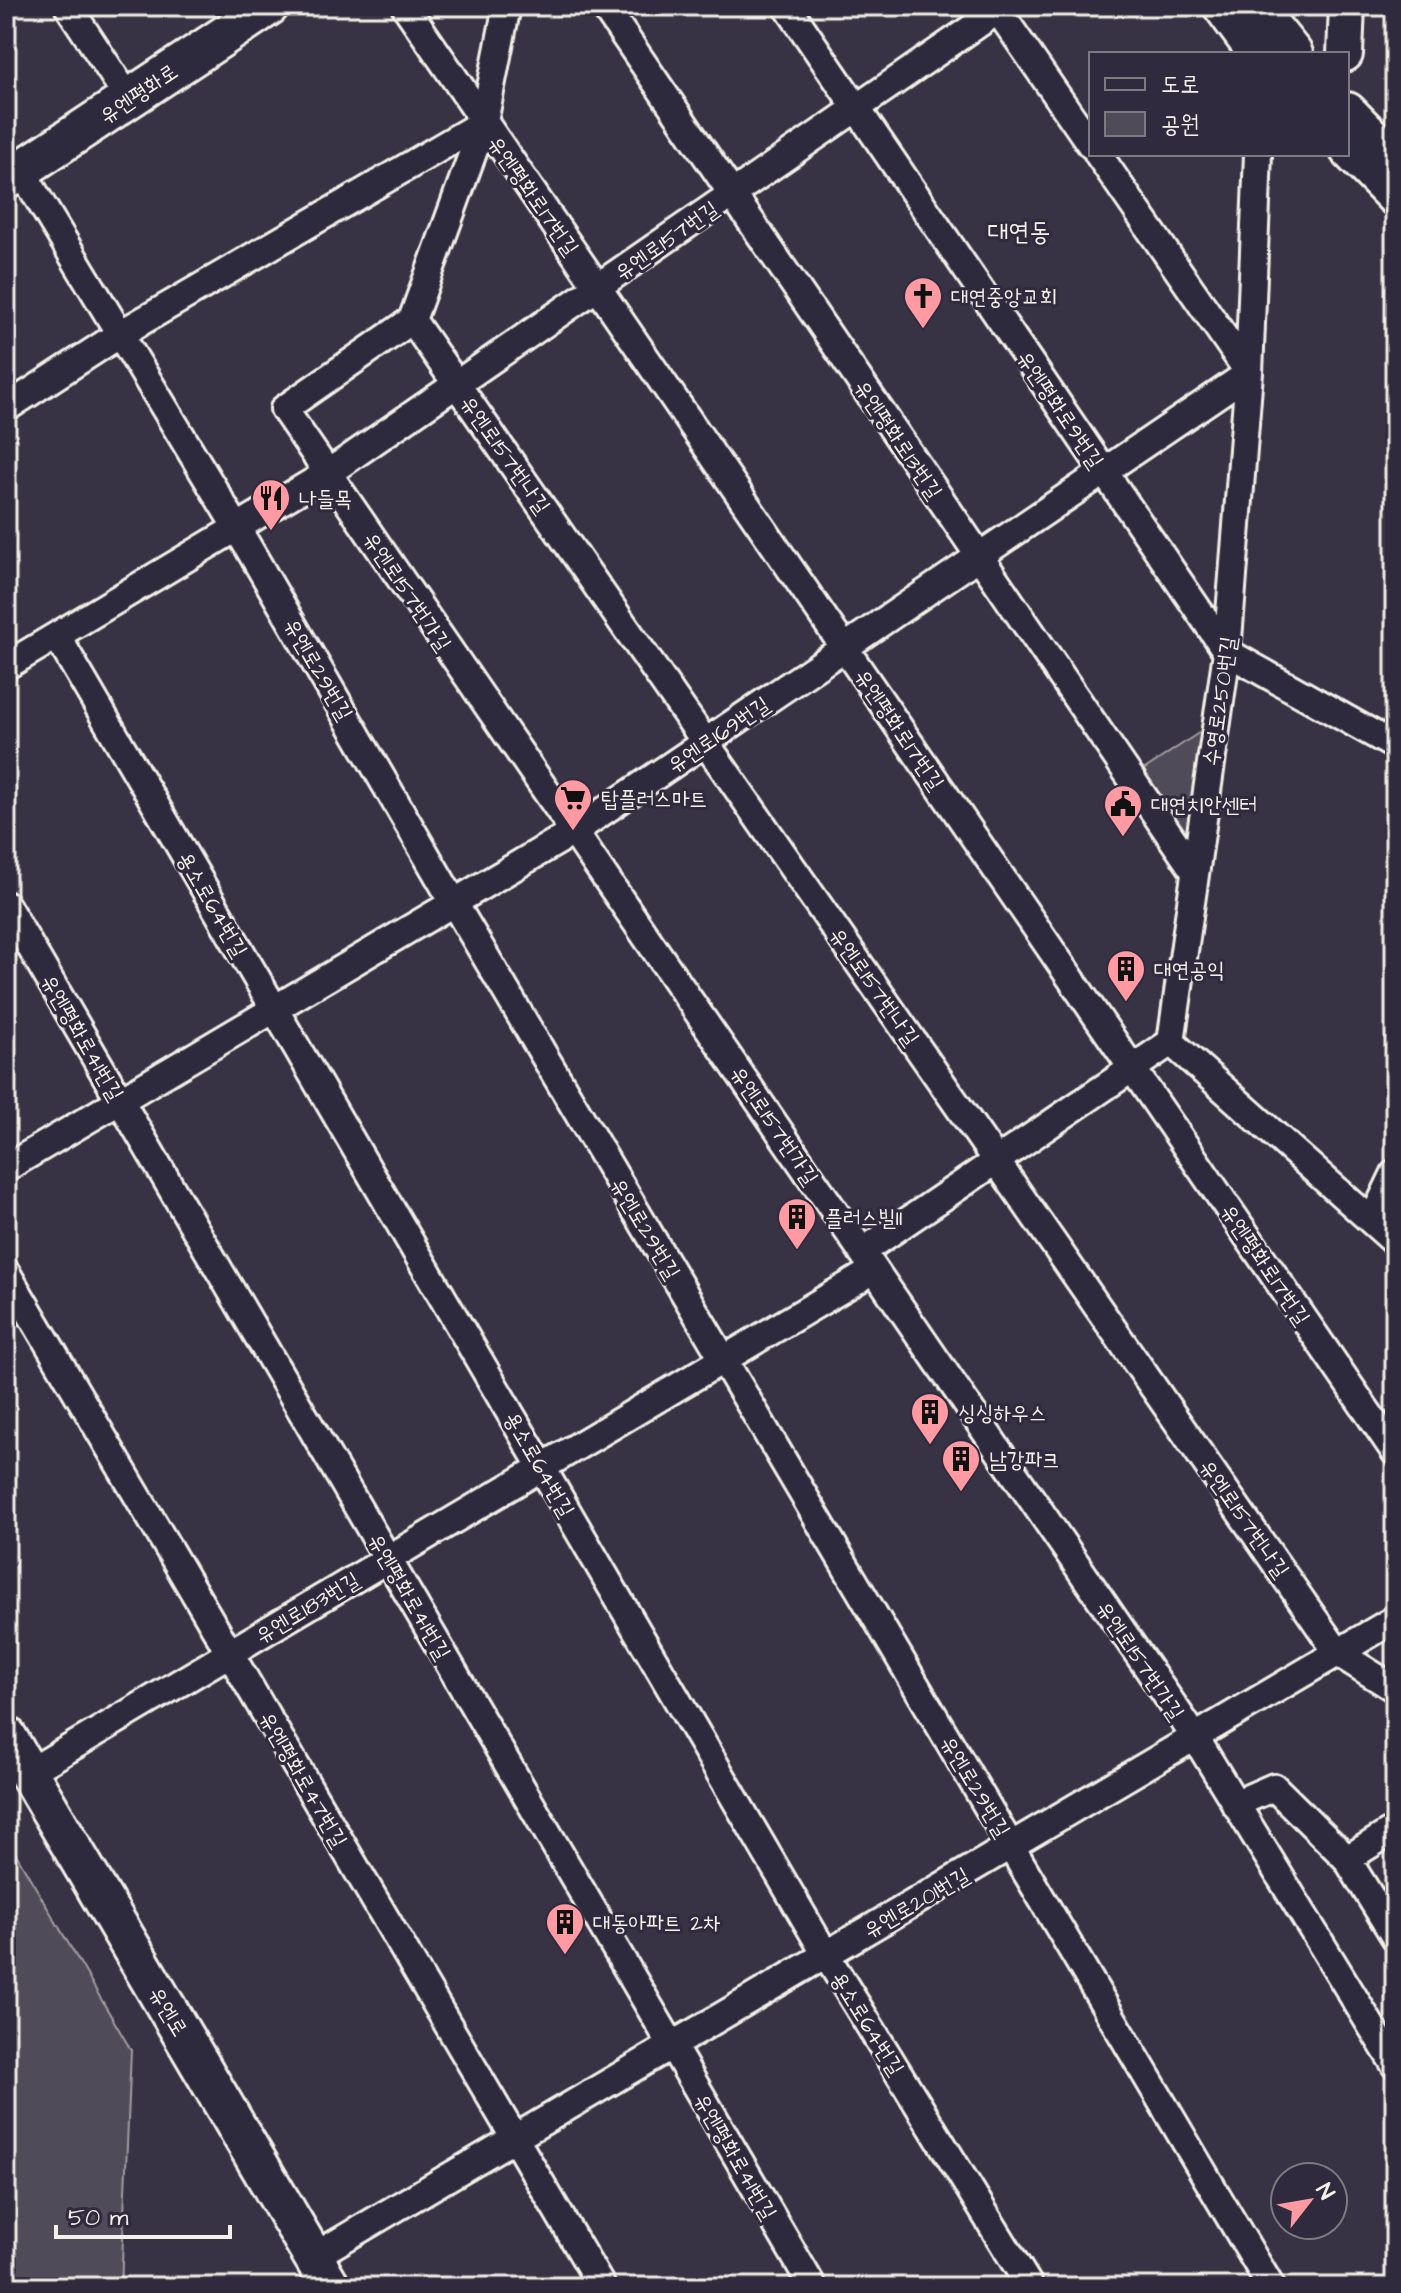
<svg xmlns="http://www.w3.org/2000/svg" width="1401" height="2293" font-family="'Architects Daughter','Poor Story',sans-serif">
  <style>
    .green { fill: #504b59; stroke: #a29ea0; stroke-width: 2 }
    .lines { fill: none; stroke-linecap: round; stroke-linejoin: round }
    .minor-casing { stroke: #f4f1e8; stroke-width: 32 }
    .tertiary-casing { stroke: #f4f1e8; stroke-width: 40 }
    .secondary-casing { stroke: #f4f1e8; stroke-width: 44 }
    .minor { stroke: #2f2a3d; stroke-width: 26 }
    .tertiary { stroke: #2f2a3d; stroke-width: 34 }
    .secondary { stroke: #2f2a3d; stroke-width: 38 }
    .labels { text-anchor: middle; stroke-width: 6; stroke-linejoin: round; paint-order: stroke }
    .street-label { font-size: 22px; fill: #f4f1e8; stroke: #2f2a3d }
    .poi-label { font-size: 22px; fill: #f4f1e8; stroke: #2f2a3d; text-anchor: start }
    .quarter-label { font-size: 26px; fill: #f4f1e8; stroke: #2f2a3d }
  </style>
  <rect width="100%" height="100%" fill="#373244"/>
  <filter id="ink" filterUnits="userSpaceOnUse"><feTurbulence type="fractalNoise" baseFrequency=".0125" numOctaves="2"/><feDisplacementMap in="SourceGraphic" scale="16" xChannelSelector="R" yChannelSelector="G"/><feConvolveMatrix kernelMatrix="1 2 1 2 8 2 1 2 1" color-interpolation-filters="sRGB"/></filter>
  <g filter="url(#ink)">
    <!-- green -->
    <path class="green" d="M1203 730 1186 847 1139 773Z
      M6 1837 131 2050 121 2287H6Z"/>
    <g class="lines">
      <!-- minor casing -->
      <g class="minor-casing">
        <path id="minor" d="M68 6 129 99
          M405 6 1395 1452
          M507 6 484 122 412 320 284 409 1195 1737 1395 2065
          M604 6 1195 872
          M787 6 1227 652 1395 746
          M995 6 1091 145
          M21 170 237 528 454 903 1271 2287
          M412 320 1338 1653 1395 1689
          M6 408 120 334 484 122
          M57 636 826 1955 1030 2287
          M6 666 328 473 1004 6
          M6 905 813 2287
          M1171 1042 1227 652 1249 373 1258 154
          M1171 1042 1395 1242
          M6 1168 573 832 1249 373 1098 154
          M1372 1221 1395 1173
          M862 1252 1171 1042
          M6 1272 602 2287
          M28 1773 874 1270
          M1235 1804 1274 1787 1347 1859 1395 1937
          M1347 1859 1395 1829
          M313 2257 1395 1619"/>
      </g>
      <!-- tertiary casing -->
      <g class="tertiary-casing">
        <path id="tertiary" d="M1345 54 1347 6"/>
      </g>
      <!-- secondary casing -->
      <g class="secondary-casing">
        <path id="secondary" d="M1223 6 1258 54
          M1254 6 1293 54
          M1347 112 1395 161
          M1349 149 1395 196
          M6 180 269 6
          M6 1735 331 2287"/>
      </g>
      <!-- minor -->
      <use href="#minor" class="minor"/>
      <!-- tertiary -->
      <use href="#tertiary" class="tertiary"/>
      <!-- secondary -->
      <use href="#secondary" class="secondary"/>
    </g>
  </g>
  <!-- icons -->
  <defs>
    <g id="church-pin" transform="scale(2)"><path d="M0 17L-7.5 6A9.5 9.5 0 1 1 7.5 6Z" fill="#ff9aa2" stroke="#2f2a3d"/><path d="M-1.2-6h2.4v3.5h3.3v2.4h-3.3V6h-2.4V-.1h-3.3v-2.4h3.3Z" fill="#111"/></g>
    <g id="restaurant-pin" transform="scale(2)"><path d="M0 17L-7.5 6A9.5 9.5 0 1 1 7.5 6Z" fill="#ff9aa2" stroke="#2f2a3d"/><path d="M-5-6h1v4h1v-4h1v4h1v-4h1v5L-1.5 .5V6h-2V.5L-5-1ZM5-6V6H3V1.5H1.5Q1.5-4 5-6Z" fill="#111"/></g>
    <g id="supermarket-pin" transform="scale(2)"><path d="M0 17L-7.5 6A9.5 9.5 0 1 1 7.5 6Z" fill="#ff9aa2" stroke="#2f2a3d"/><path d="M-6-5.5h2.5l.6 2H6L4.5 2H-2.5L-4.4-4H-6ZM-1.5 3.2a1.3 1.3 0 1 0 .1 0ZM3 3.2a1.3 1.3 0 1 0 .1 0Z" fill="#111"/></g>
    <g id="civic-pin" transform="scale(2)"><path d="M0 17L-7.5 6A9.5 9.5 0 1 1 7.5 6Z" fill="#ff9aa2" stroke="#2f2a3d"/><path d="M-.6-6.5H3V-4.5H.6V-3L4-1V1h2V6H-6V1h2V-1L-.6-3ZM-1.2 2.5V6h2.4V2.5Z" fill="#111"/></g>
    <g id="building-pin" transform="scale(2)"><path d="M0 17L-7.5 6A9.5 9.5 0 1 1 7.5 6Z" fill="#ff9aa2" stroke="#2f2a3d"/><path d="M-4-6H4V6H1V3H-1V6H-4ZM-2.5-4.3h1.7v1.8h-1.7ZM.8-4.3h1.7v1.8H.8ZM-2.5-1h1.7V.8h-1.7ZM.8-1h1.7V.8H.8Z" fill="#111"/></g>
  </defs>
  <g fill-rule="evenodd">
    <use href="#church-pin" x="923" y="296"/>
    <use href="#restaurant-pin" x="271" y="498"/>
    <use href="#supermarket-pin" x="573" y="798"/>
    <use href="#civic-pin" x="1123" y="804"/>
    <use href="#building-pin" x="1126" y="969"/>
    <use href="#building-pin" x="797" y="1217"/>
    <use href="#building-pin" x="930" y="1412"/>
    <use href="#building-pin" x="961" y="1459"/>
    <use href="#building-pin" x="565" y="1922"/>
  </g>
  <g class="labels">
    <!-- street labels -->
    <g class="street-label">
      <text transform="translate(138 93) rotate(-34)" y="8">유엔평화로</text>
      <text transform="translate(534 195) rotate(55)" y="8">유엔평화로17번길</text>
      <text transform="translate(666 240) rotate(-35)" y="8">유엔로157번길</text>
      <text transform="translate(1061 409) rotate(56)" y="8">유엔평화로9번길</text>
      <text transform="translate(899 439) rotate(56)" y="8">유엔평화로13번길</text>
      <text transform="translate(506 454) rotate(55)" y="8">유엔로157번나길</text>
      <text transform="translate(408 591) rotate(56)" y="8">유엔로157번가길</text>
      <text transform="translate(319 669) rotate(60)" y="8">유엔로29번길</text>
      <text transform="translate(1219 701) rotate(-82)" y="8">수영로250번길</text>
      <text transform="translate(900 729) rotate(56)" y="8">유엔평화로17번길</text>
      <text transform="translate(718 734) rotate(-34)" y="8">유엔로169번길</text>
      <text transform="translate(213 904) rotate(60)" y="8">용소로64번길</text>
      <text transform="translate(875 986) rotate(55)" y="8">유엔로157번나길</text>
      <text transform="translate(83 1037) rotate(60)" y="8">유엔평화로41번길</text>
      <text transform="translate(775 1125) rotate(56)" y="8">유엔로157번가길</text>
      <text transform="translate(646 1228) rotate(59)" y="8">유엔로29번길</text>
      <text transform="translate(1266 1264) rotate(56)" y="8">유엔평화로17번길</text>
      <text transform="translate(540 1464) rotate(60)" y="8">용소로64번길</text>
      <text transform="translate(1245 1518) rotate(55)" y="8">유엔로157번나길</text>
      <text transform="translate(410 1596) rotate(60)" y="8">유엔평화로41번길</text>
      <text transform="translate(307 1607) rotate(-31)" y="8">유엔로183번길</text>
      <text transform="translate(1141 1660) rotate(56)" y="8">유엔로157번가길</text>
      <text transform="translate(304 1779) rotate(60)" y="8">유엔평화로47번길</text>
      <text transform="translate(976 1786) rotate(59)" y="8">유엔로29번길</text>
      <text transform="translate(916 1902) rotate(-30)" y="8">유엔로201번길</text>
      <text transform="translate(169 2011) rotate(59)" y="8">유엔로</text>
      <text transform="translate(868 2023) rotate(58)" y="8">용소로64번길</text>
      <text transform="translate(736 2156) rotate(60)" y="8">유엔평화로41번길</text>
    </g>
    <!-- poi labels -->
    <g class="poi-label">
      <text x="951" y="304">대연중앙교회</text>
      <text x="299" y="506">나들목</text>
      <text x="601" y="806">탑플러스마트</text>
      <text x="1151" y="812">대연치안센터</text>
      <text x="1154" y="977">대연공익</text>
      <text x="825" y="1225">플러스빌II</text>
      <text x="958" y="1420">싱싱하우스</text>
      <text x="989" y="1467">남강파크</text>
      <text x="593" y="1930">대동아파트 2차</text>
    </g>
    <!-- quarter labels -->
    <g class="quarter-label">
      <text x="1019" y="240">대연동</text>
    </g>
  </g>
  <!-- margin -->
  <rect width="1401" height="2293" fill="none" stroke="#2f2a3d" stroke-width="32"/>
  <rect x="16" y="16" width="1369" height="2261" fill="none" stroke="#f4f1e8" stroke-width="3" filter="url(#ink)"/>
  <!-- legend -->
  <rect x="1089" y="52" width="260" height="104" fill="#2f2a3d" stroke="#7e7a81" stroke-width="2"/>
  <rect x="1105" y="78" width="40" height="12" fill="#2f2a3d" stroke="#7e7a81" stroke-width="2"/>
  <text x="1161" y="92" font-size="24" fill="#f4f1e8">도로</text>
  <rect x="1105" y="112" width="40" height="24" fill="#504b59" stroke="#7e7a81" stroke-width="2"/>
  <text x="1161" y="132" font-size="24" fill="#f4f1e8">공원</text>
  <!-- north arrow -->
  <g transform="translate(1309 2201) rotate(59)"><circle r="38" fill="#2f2a3d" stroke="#7e7a81" stroke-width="2"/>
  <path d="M0-6L14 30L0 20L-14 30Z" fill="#ff9aa2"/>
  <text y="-12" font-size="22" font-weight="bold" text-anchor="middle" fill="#f4f1e8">N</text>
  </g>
  <!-- scale -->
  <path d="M56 2225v12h174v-12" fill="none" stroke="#f4f1e8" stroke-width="4"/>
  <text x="68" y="2225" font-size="24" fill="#f4f1e8" stroke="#2f2a3d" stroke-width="6" paint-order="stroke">50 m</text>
</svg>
